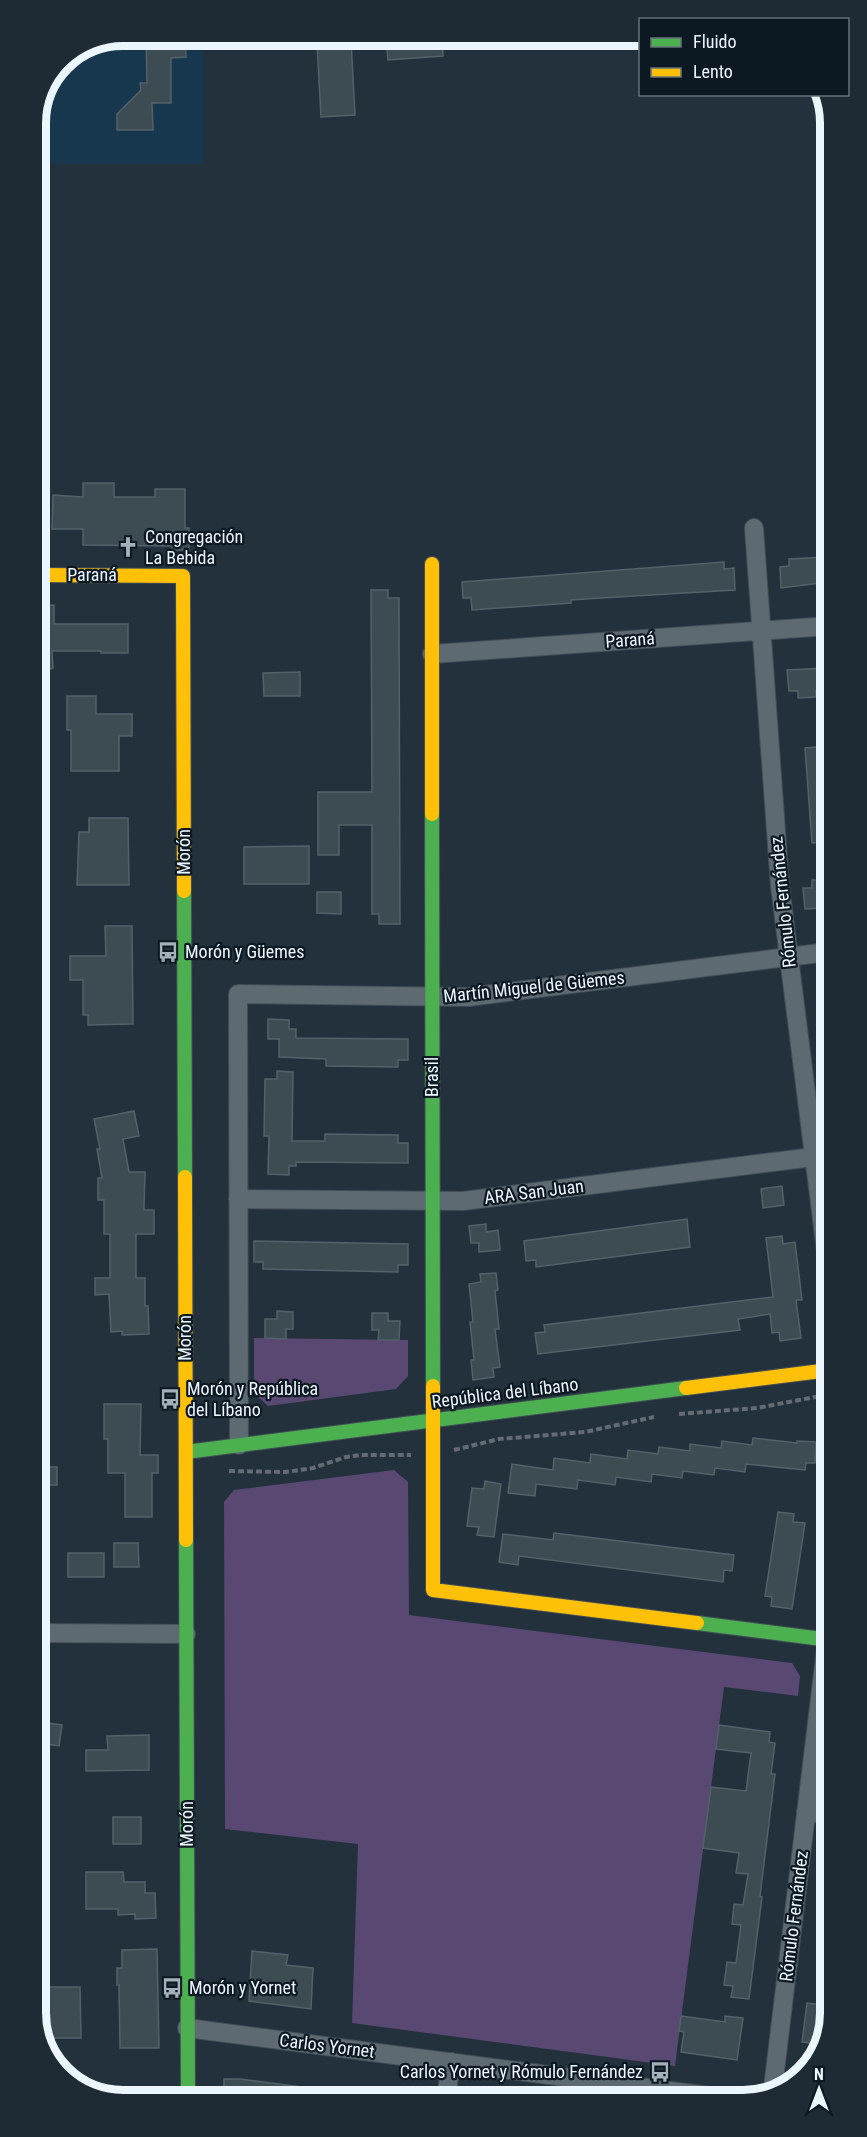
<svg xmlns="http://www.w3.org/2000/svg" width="867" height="2137" font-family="'Roboto Condensed',sans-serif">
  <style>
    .built { fill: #17374e }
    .green { fill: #594872 }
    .building { fill: #3d4c52; stroke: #536269; stroke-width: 1.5 }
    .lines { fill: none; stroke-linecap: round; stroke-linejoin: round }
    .street-casing { stroke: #424d56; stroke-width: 20 }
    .fast-casing { stroke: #424d56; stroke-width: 16 }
    .slow-casing { stroke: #424d56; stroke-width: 16 }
    .path { stroke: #636c74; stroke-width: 4; stroke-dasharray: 6 3; stroke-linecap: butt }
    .street { stroke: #5e6a72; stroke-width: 18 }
    .fast { stroke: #4caf50; stroke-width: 14 }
    .slow { stroke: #ffc107; stroke-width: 14 }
    .labels { text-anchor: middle; stroke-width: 4.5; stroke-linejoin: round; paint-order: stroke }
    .poi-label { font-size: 18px; fill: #ecf6fe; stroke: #0d1922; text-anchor: start }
    .street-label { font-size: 18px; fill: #ecf6fe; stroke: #0d1922 }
    .rim { fill: none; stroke: #ecf6fe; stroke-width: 8 }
  </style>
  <rect width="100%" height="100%" fill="#22313c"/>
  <!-- built -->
  <path class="built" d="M124 36H203V164H36V119L62 62Z"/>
  <!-- green -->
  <path class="green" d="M254 1338 408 1340V1376L396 1389 268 1406 254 1393Z
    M394 1470 408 1482 409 1615 792 1663 800 1676 798 1696 724 1687 675 2066 352 2023 358 1844 225 1829 224 1502 234 1490Z"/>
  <!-- building -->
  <path class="building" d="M146 36H185L186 57 171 58V103H152L153 130H117V114L141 90 140 83H147Z
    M386 36H442L443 56 388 60Z
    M351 40 355 115 321 117 317 42Z
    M83 483H114V497H155V489H185V528H189V550H172V546L83 545V529H52L53 495 83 497Z
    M828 557V582L781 588 780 567 789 566V559Z
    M724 562V569L734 568 735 590 601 598 571 600V603L472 610 471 598H463L462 582Z
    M371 590H388V598H399L400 924H379V914H372V825H339V855H318V792H372Z
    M54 605V624H128V653H101V651H52L53 668 37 674V606Z
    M828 668V689L816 690V697L798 698V691H789L787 670Z
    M300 672V696H264L263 673Z
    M67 696H96V714H132V736H119V771H71V730H67Z
    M828 746V842L812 843 805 748Z
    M89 818H128L129 885H77L79 832H89Z
    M309 846V884H244V847Z
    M812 880H828V896H823L824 908 805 909 803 888H812Z
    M317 892H341V914L317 913Z
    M105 926H132L133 1024 88 1025V1015H83V980H70V956H106Z
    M268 1019 289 1020V1029H296V1038L408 1039V1060H398V1067L326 1066V1059L279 1057V1039H268Z
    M277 1071 293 1072 292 1141H325V1134L398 1135V1143H408V1163L296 1162V1166H289V1175L268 1174 269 1136H264L265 1079H277Z
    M134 1111 139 1136 123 1139 129 1172H145L144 1207V1210H154V1234H136V1278H145V1306H148L149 1334 122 1335V1331L111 1332 109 1294 95 1295V1278H110V1234H104V1200H98V1178H102L97 1149H100L94 1119Z
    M782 1186 784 1205 763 1208 761 1189Z
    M687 1219 690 1247 536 1267V1260L526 1261 524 1241Z
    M486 1224V1232L498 1230 500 1250 479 1252V1243H471L469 1226Z
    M782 1236 783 1244 795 1242 802 1300H796L801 1338 780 1341 779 1332 772 1333 770 1314 738 1319 740 1330 538 1354 535 1333 545 1332 544 1325 773 1297 766 1238Z
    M254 1241 408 1244V1265H398V1272L263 1269V1262H254Z
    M496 1273 498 1290 495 1291 499 1329H495L500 1367 493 1368 494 1377 473 1380 471 1360H474L470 1322H473L469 1284 481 1282 480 1274Z
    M277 1311 293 1312V1329H286V1339L265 1338V1319H277Z
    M372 1313H388V1321H400L399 1340H378L379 1330H372Z
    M104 1404H141L140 1455H158V1473H152V1517H125V1473H108V1439H104Z
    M753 1438 797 1443V1441L816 1442 815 1463H806L805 1470 746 1464 745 1472 715 1468 714 1475 683 1471 682 1478 652 1474 651 1482 616 1477 615 1485 578 1480 577 1489 536 1484 535 1496 508 1493 512 1464 553 1470 554 1458 590 1463 591 1454 627 1459 628 1450 658 1454 659 1447 690 1451V1444L721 1448 722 1441 752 1445Z
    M39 1467H57V1485H39Z
    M485 1481 501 1484 494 1537 477 1535 479 1527 467 1526 472 1488 484 1489Z
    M778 1512 794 1514 793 1522 805 1523 792 1609 771 1606 772 1597 765 1596Z
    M554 1533 734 1555 732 1571 724 1570 723 1582 519 1556 518 1565 499 1562 503 1534 553 1540Z
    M114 1543H138L139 1567H114Z
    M68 1553H104V1577H68Z
    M40 1722 62 1725 59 1746 40 1743Z
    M719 1725 770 1732 769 1742 775 1743 771 1774H775L760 1896 762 1897 749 1999 731 1997 733 1986 724 1985 727 1962 736 1963 741 1925 732 1924 734 1904 743 1905 748 1874 736 1873 739 1853 703 1848 711 1787 746 1791 751 1753 716 1749Z
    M149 1735V1770L86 1771V1750H108L107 1736Z
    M113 1817H141V1844H113Z
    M86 1872H123L124 1882H145V1893H155L156 1918 135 1919V1914L118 1915V1909H86Z
    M157 1949 159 2048H120L119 1985H117V1968H122V1950Z
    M252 1951 288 1955 286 1965 313 1968 311 2009 249 2001Z
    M40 1987H80L81 2038H41Z
    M807 2003 830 2006 828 2021 821 2044 802 2042Z
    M681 2016 725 2022V2016L743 2018 737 2060 681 2052 684 2032 679 2031Z
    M224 2079H240L316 2089 315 2099 224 2100Z"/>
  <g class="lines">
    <!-- street casing -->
    <g class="street-casing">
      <path id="street" d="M754 528 780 886 829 1275
        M432 654 828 626
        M238 1199 463 1201 829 1155
        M239 1445 238 994 468 997 828 952
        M40 1633 186 1634
        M806 1812 831 1815
        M187 2028 717 2097
        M772 2096 827 1640 830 1593
        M446 2099 451 2062"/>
    </g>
    <!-- fast casing -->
    <g class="fast-casing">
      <path id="fast" d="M432 814 433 1386
        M184 891 185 1177
        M186 1452 686 1388
        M186 1540 188 2100
        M697 1623 830 1640"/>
    </g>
    <!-- slow casing -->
    <g class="slow-casing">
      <path id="slow" d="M432 564V814
        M37 575 183 576 184 891
        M185 1177 186 1540
        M433 1386V1590L697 1623
        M686 1388 829 1370"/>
    </g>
    <!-- path -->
    <path class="path" d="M679 1414 757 1408 826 1395
      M454 1450 499 1439 585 1432 654 1417
      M229 1471 286 1472 313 1468 346 1457 361 1455H411"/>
    <!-- street -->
    <use href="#street" class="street"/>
    <!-- fast -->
    <use href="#fast" class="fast"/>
    <!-- slow -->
    <use href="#slow" class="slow"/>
  </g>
  <!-- icons -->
  <defs>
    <g id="church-bare" transform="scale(1.62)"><path d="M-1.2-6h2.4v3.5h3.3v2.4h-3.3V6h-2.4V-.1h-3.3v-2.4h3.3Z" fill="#a5b1ba" stroke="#0d1922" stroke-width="2.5" paint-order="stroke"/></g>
    <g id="bus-bare" transform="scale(1.62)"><path d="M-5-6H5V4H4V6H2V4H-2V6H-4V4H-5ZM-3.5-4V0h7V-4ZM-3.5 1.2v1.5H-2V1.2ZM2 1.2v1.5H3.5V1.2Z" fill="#a5b1ba" stroke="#0d1922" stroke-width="2.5" paint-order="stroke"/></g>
  </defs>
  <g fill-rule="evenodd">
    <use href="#church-bare" x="128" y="547"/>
    <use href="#bus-bare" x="168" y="952"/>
    <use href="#bus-bare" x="170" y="1399"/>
    <use href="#bus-bare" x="172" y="1988"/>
    <use href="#bus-bare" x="660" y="2072"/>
  </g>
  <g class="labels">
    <!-- poi labels -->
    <g class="poi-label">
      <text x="145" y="543">Congregación<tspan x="145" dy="21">La Bebida</tspan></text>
      <text x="185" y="958">Morón y Güemes</text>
      <text x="187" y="1395">Morón y República<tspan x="187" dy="21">del Líbano</tspan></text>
      <text x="189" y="1994">Morón y Yornet</text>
      <text x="643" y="2078" text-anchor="end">Carlos Yornet y Rómulo Fernández</text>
    </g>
    <!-- street labels -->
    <g class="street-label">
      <text x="92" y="581">Paraná</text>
      <text transform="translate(630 640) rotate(-4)" y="6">Paraná</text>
      <text transform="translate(184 852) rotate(-90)" y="6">Morón</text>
      <text transform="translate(783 902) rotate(-96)" y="6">Rómulo Fernández</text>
      <text transform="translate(534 987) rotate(-6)" y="6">Martín Miguel de Güemes</text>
      <text transform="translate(432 1077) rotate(-90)" y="6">Brasil</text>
      <text transform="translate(534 1192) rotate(-7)" y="6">ARA San Juan</text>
      <text transform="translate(185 1338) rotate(-90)" y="6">Morón</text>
      <text transform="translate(505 1393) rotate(-7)" y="6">República del Líbano</text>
      <text transform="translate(187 1824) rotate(-90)" y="6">Morón</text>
      <text transform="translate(794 1916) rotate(-83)" y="6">Rómulo Fernández</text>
      <text transform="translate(327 2046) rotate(7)" y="6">Carlos Yornet</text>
    </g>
  </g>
  <!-- crop -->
  <path d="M0 0H867V2137H0ZM123 46H743A77 77 0 0 1 820 123V2013A77 77 0 0 1 743 2090H123A77 77 0 0 1 46 2013V123A77 77 0 0 1 123 46Z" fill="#1f2b34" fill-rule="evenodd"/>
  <path class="rim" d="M123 46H743A77 77 0 0 1 820 123V2013A77 77 0 0 1 743 2090H123A77 77 0 0 1 46 2013V123A77 77 0 0 1 123 46Z"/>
  <!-- legend -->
  <rect x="639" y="18" width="210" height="78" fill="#0d1922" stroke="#66717a" stroke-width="1.5"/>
  <rect x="651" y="38" width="30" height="9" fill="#4caf50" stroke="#66717a" stroke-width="1.5"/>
  <text x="693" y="48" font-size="18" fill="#ecf6fe">Fluido</text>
  <rect x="651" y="68" width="30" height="9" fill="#ffc107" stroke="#66717a" stroke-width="1.5"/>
  <text x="693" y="78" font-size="18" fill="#ecf6fe">Lento</text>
  <!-- north arrow -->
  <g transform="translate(819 2089)" stroke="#0d1922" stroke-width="4.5" paint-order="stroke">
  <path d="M0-4.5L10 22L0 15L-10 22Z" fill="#ecf6fe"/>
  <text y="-9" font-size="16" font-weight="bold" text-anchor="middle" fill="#ecf6fe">N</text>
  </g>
</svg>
